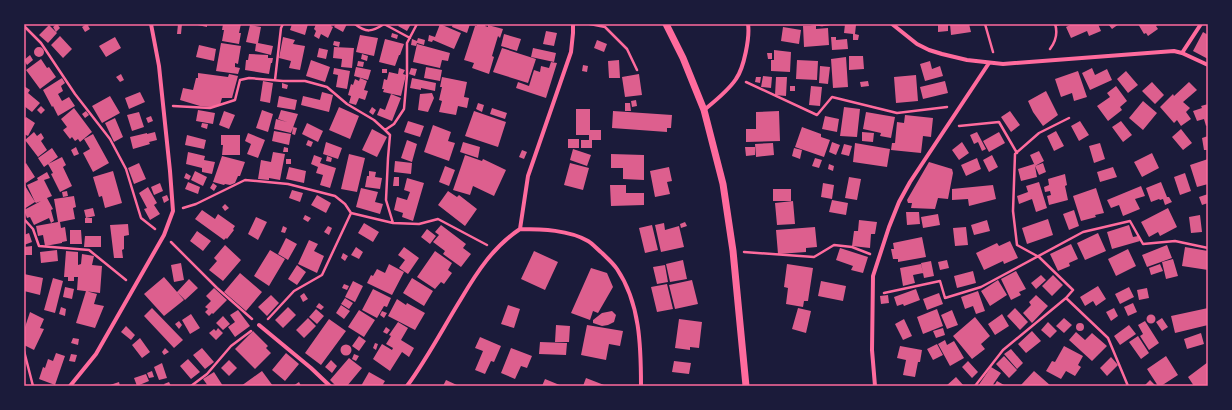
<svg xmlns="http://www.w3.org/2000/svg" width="1232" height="410" font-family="'Noto Serif',serif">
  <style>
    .building { fill: #dd5f8e }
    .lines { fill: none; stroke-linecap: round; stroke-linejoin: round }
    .path { stroke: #ff6b9d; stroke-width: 2.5 }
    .minor { stroke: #ff6b9d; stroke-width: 4 }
    .tertiary { stroke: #ff6b9d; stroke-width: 7 }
    .neatline { fill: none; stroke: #ff6b9d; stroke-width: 1.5 }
  </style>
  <rect width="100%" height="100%" fill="#1b1b3a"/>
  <!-- building -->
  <path class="building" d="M57 24 60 28 56 32 53 27Z
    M87 24 90 29 85 32 82 27Z
    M178 24H182L181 34H177Z
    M193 24H207V27Z
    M223 24H241L239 33H241L239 44 222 41 224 30H222Z
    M292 24H308L305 35 290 30Z
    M316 24H332L331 26 333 27 328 38 321 34 319 39 314 36 316 31 314 29Z
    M336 24H347L343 32 334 27Z
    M400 24H411L407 31 398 26Z
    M440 24 461 33 454 49 433 40 432 42 428 41 429 35 435 37Z
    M453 24H470L467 33 452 27Z
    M477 24H486L485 26 488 27V25L503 29 500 38 498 36 492 56 494 57 489 74 472 68 474 63 464 60 475 26H477Z
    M845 24 856 25 855 34 859 35 858 40H853V34L844 33Z
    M938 24H948V31L938 32Z
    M950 24H969L971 32 951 35Z
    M1072 24H1098L1101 31 1089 36 1087 31 1071 38 1066 27Z
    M1108 24H1119L1112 29Z
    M1138 24H1158L1156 26 1158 29 1148 36 1146 33 1144 34Z
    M49 25 57 33 48 43 39 35Z
    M250 25 261 27 258 43 273 46 271 55 255 51 256 44 246 42Z
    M803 26H816V29L828 28 829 45 804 47Z
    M783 27 801 30 799 44 781 41Z
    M546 31 557 33 554 46 543 44Z
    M1203 32 1208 35V59L1193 51Z
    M392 33 398 35 397 39 391 37Z
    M504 34 521 39 517 51 501 46Z
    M360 35 378 38 374 56 356 52Z
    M60 36 72 49 63 58 51 45Z
    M115 37 121 48 106 57 99 46Z
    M283 37 295 40 293 44 305 46 300 70 289 68 291 61 279 58Z
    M831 37H836V40L847 39 848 49 832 50Z
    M418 38 425 40 424 45 417 43 416 46 411 45 412 39 417 41Z
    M385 39 404 44 400 55H399L395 66 379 62Z
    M597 40 607 44 604 52 594 48Z
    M334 41 340 42 339 47 333 45Z
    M221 43 241 46 238 64 235 63V67L240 68 238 74 216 71Z
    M417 44 450 53 448 61 442 60 440 68 413 62Z
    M199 45 216 49 214 61 196 57Z
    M334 47 354 48 352 68 341 67 342 59 333 58Z
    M34 52a5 5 0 1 1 10 0a5 5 0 1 1-10 0Z
    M319 48 328 50 326 59 317 57Z
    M502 48 536 59 528 83 493 72Z
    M533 48 556 53 554 62 531 57Z
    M774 50 791 52 790 72 771 71V60H774Z
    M767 53H772V59H768Z
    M249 54 268 55V58H273L272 63H271L269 74 245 70 246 60H248Z
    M362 54 368 56 367 61 361 59Z
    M30 55 33 60 27 65 24 60Z
    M849 56H863L864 69 849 70Z
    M846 57 848 87 833 88 831 59Z
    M41 59 47 68 49 67 56 77 40 89 26 70Z
    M311 60 330 67 325 82 306 76Z
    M619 60 620 78H609L608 61Z
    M797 60 818 61 817 80 796 79Z
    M358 61 364 62 363 67 357 66Z
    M930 61 932 69 940 66 943 76 925 81 920 64Z
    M551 62 557 63 546 98 516 88 518 82 529 86 534 70 540 72 541 66 549 68Z
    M583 65 588 66 587 72 582 71Z
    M820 66 830 67 828 84 819 83Z
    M356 67 371 70 368 80 354 76Z
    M426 67 442 70 440 81 424 78Z
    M334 68 350 71 347 89 336 87 338 75 333 74Z
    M399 68 405 70 403 74 406 75 401 96 383 92 384 89H382L384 79 387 80 389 72 398 74Z
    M411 68 417 69 415 76 409 74Z
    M1092 68 1095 75 1107 69 1112 80 1090 90 1082 73Z
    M382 69H387V73H382Z
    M1078 71 1087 97 1074 101 1072 93 1061 97 1055 79Z
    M1126 71 1138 85 1128 93 1117 79Z
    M198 73 228 77 229 74 238 76 232 98H222L220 105 210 107 200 106 180 100 183 88 193 90 196 78H198Z
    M121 74 124 80 120 82 116 77Z
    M639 74 642 95 625 97 622 77Z
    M916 75 918 101 896 103 894 77Z
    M763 76 772 77 771 88 761 87Z
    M442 77 467 82 464 97 469 98 467 108 458 106 456 115 439 112 442 101 439 100 442 87H440Z
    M756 77H761L760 83 755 82Z
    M776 77H787L786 96 775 95Z
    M62 78 65 83 61 86 63 91 58 94 62 101 69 97 75 106 58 116 53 106 52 107 43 90Z
    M360 78 367 81 364 90 368 91 365 100 359 98 356 105 349 103 351 96 348 95 351 84 353 85 355 79 359 81Z
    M412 78 436 83 435 91 421 88V90L410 88Z
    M263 81 273 83 270 103 260 101Z
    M868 81 869 86 861 87 860 82Z
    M945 81 948 93 923 99 920 87Z
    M1152 82 1164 95 1155 104 1142 91Z
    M1189 82 1197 90 1183 102 1190 108 1186 112 1191 119 1181 126 1177 120 1174 123 1160 107 1173 94 1174 96Z
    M282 83 288 85 287 89 282 88Z
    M24 86 30 90 28 93 40 103 32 112 24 106Z
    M790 86H795V91H790Z
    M811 86 822 87 820 106 809 105Z
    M1116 86 1127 101 1120 107 1122 110 1108 121 1097 106 1110 97 1107 93Z
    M1046 91 1058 115 1043 126 1033 112 1028 101Z
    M140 92 145 102 129 109 125 98Z
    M322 92 333 95 329 112 301 105 303 96 320 100Z
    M432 93 434 98 428 112 418 110 420 94Z
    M391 94 401 98 392 121 377 115 380 108 385 110Z
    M110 96 120 113 102 123 92 106Z
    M279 96 297 100 295 110 277 107Z
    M636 100 637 106 632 107 631 101Z
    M1143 101 1157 113 1143 130 1129 118Z
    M478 103 484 105 482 112 476 109Z
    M625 103H630L631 111H625Z
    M1208 104V125L1206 126 1204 119 1197 121 1193 111 1202 108 1201 106Z
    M41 106 45 110 41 114 37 110Z
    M339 107 359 116 350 139 329 130Z
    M372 107 376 110 373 115 369 112Z
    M844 107 860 109 857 137 840 136Z
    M74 108 92 132 80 142 78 139 75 141 72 137 70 139 63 130 67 127 61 119Z
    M492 108 507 113 505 119 490 114Z
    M576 109H590V130H601V140H592V148H581V140H589V135H576Z
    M198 110 215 113 213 124 196 121Z
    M262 110 273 114 268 132 256 128Z
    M281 110 298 114 291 133 274 129 276 119 287 122 278 119Z
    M86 111 89 115 85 118 82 114Z
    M224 111 235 115 229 129 219 125Z
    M474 111 506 122 498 147 465 136Z
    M613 111 672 115 671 128H667V132L612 128Z
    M779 111 780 141 746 142V129H756V112Z
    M1010 111 1020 125 1011 132 1001 117Z
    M139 112 144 127 132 131 127 115Z
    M866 112 895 117 891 138 880 136 881 133 863 129Z
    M905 115 933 118 931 137 923 136 921 153 891 150 892 143H895L897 122 904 123Z
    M151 116 153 121 148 123 146 118Z
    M825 116 839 119 837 132 822 129Z
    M26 117 35 123 28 136 24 134V120Z
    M115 118 123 137 114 142 105 123Z
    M408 121 424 126 420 137 404 132Z
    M1080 121 1089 135 1079 141 1071 126Z
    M1121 121 1132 135 1123 142 1112 127Z
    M202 123 208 124 207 129 201 127Z
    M307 123 323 131 318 142 302 134Z
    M433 125 451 132 448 141 455 143 449 161 424 152Z
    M293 127 297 128 295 135 292 134Z
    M802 127 821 134V137L830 140 824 157 795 147Z
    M372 129 387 137 377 157 362 150Z
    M1181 129 1192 143 1183 150 1172 137Z
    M274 131 291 134 289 145 272 141Z
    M1056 131 1064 146 1054 151 1047 136Z
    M34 132 37 136 41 133 44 138 41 141 47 150 38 157 25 140Z
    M155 132 157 140 149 142 150 144 133 149 130 137 147 133V134Z
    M862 132 874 133 873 142 862 141Z
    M977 132 986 149 982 151 978 142 974 144 970 135Z
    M999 132 1005 143 989 152 983 141Z
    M248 133 265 140 258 158 247 154 251 144 245 141Z
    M93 134 109 163 93 172 83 153 90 149 84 139Z
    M187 135 206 140 204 149 185 145Z
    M221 135H240V155H222L223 145H221Z
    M1208 136V150H1204L1202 138Z
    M568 139H579V148H568Z
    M308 140 313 142 311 147 306 145Z
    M407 140 417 144 412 162 401 158Z
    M326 142 342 148 338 159 323 154Z
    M463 142 480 147 478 158 460 152Z
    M832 142 840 145 836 155 829 152Z
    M962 142 969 153 959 160 952 150Z
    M773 143 774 155 756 157 755 144Z
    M855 143 890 149 887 167 853 162Z
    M1100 143 1105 159 1094 163 1089 146Z
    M844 144 852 146 849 156 841 154Z
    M76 147 79 154 74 156 71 150Z
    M284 147 288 148V152H283Z
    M745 147H755V155L746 156Z
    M52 148 58 157 44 167 38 158Z
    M794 148 802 150 800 159 792 156Z
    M573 149 591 155 587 166 570 160Z
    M522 150 527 152 524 159 519 157Z
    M1039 151 1044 161 1035 166 1030 155Z
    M188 152 205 156 204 160 215 162 212 174 202 172V168L186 164Z
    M273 152 285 154 280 180 269 178V180L258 179 261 160 271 162Z
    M1152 153 1159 168 1142 177 1134 162Z
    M349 154 365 158 357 192 341 189Z
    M611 154 644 155V180L623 179V168H611Z
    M314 155 322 158 320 163 336 168 330 188 320 185 323 175 316 173 318 167 311 164Z
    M465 155 482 161 483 159 506 170 494 196 473 186 470 195 453 190Z
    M992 155 998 167 989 172 983 160Z
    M222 156 245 162 240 176H238L235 183 230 185 225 184 224 185 213 182Z
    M327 156 332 158 331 162 326 161Z
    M62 157 66 165 63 167 72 186 60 192 51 174 53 173 48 164Z
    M815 158 822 160 819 168 812 166Z
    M977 158 981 169 966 176 961 165Z
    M286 159H291V164H286Z
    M1208 159V184L1197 187 1190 165Z
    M395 161 412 163 411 174 394 172Z
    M929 162 952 169 953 173 948 199 938 198 935 209 911 208 912 203H908L907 200Z
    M26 163 35 177 26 183 24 179V165Z
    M139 163 146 179 134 184 128 168Z
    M570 163 589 168 583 190 564 185Z
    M1043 163 1046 172 1039 175 1035 166Z
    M829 164 834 166 833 171 828 169Z
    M1034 164 1035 166 1033 167 1035 166 1037 177 1021 181 1018 169Z
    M445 166 455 170 449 186 439 182Z
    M289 167 306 171 304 183 286 179Z
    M669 167 672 181 667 182 670 194 655 197 650 171Z
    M1113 167 1117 177 1100 182 1097 172Z
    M113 171 122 203 105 208 102 196 99 197 93 177Z
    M195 171 207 177 203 186 191 180Z
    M369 171 376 172 375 177 382 178 380 189 365 187 367 176H369Z
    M47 172 50 178 44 180 52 196 47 198 53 209 51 210 54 221 51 223 49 218 34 225 30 217 27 218 24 210 41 201 36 203 35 202 24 209V184L35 202 27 185 38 180 37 178Z
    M186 173 191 176 189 180 184 178Z
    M1185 173 1191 191 1180 195 1174 177Z
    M1065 174 1067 185 1065 186 1068 200 1049 205 1047 196 1051 195 1050 191 1045 192 1044 187 1049 185 1048 179Z
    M394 177H399V186H393Z
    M849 177 861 179 857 200 845 198Z
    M407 178 424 183 413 221 402 217 403 213 394 210 397 197 407 200 410 192 404 190Z
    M188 182 200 187 198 194 185 189Z
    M1039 182 1047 208 1036 212 1032 199 1019 204 1017 196 1028 192 1026 186Z
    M1161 182 1167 197H1169L1172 202 1165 205 1163 199 1160 200 1159 199 1151 202 1146 188Z
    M160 183 163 191 154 195 151 187Z
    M213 183 217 186 214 191 210 188Z
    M823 183 834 185 832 199 821 197Z
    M610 185H626V193H644V205L611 206Z
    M993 185 996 199 969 206 968 199 952 200V189Z
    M1141 186 1145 196 1135 199 1140 209 1123 216 1119 205 1111 208 1107 200Z
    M148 187 157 203 154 205 160 214 150 220 144 209 147 208 139 193Z
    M361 188 378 192 375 202 383 204 380 214 356 207Z
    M1096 188 1104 213 1095 215 1096 217 1081 221 1073 196Z
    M773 189H791V201H773Z
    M292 190 303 193 300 202 289 198Z
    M67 191 68 196 63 197 62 192Z
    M448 191 457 197 459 195 477 209 465 226 438 205Z
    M1208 194V203L1202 205 1199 197Z
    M167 195 169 200 164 203 162 197Z
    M317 195 331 203 326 213 311 205Z
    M74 196 76 207 73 208 75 219 60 222 61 228 65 227 67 241 62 242V243L45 246 43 235 38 236 36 226 58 222 54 199Z
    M832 200 848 203 846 215 829 212Z
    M793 201 795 224 777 225 775 203Z
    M225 204 229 208 225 211 222 207Z
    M93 208 95 216 86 218 84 210Z
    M1168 208 1177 227 1160 236 1158 232 1149 237 1141 222Z
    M202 210 215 219 218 214 235 226 233 229 234 230 227 239 226 238 224 240 195 219Z
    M1074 210 1079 226 1069 230 1063 214Z
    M906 212H919L920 224 907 225Z
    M938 214 940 225 923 228 921 217Z
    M305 215 311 218 308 222 303 219Z
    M1200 215 1202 232 1191 233 1189 217Z
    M256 217 267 222 258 240 248 234Z
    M85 218H92V223H85Z
    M1048 219 1053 235 1027 244 1022 228Z
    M859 220 877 222 875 234H871L870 248 852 246 854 231H858Z
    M987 220 990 231 974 235 971 225Z
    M685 222 687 226 681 228 680 224Z
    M364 223 379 232 373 242 358 233Z
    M664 223 665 230 679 226 684 247 661 252 655 225Z
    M128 224 129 235 124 236V249L122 250 123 258H114L110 225Z
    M441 225 466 244 463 248 471 254 461 267 443 254 445 251 433 242 439 235 435 232Z
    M652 225 658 250 645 253 639 228Z
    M1129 225 1133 237 1138 236 1140 241 1112 249 1107 232Z
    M283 226 287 228 285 233 281 232Z
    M328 226 332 228 329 235 324 232Z
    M815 227 817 247 806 248V252L778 254 776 230Z
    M966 227 968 245 955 246 953 228Z
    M427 229 436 236 430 244 421 237Z
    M70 230H81L82 244H70Z
    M197 231 211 241 203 251 190 241Z
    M29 233 32 242 24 245V235Z
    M1098 233 1106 251 1085 260 1077 243Z
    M85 236H101V247H84Z
    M922 237 926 257 898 262V259H893L891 249H894L893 243Z
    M286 238 297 244 288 260 278 254Z
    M309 240 318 244 314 251 324 256 317 273 298 264Z
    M1010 241 1018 258 1004 264 1003 261 984 270 976 253 997 243 999 246Z
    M1071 244 1078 259 1069 263 1070 266 1058 271 1050 254Z
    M225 245 241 260 223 281 209 270 217 261 214 258Z
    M1167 245 1172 258 1147 267 1142 255Z
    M32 246V255H24V247Z
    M356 247 363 252 359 259 351 255Z
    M404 247 419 258 408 274 399 268 405 260 398 255Z
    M1185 247 1208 251V270L1182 266Z
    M840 248 868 257 863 273 851 270 853 266 836 260Z
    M1128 249 1136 266 1116 276 1108 259Z
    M57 250 58 261 41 263 40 252Z
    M270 250 285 259 269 286 254 276Z
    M66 251 78 252V265L81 264 82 254 94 256 92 265 102 266 100 293 77 290 78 277H74V281H68V277H64Z
    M435 251 452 263 448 270 452 273 444 284 441 282 435 289 417 277Z
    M534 251 558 262 545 290 521 279Z
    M343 253 348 256 345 261 341 258Z
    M1173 259 1178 276 1166 279 1162 262Z
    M683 260 687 279 670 282 666 264Z
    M947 260 949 268 940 270 938 262Z
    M931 261 934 276 924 278 921 263Z
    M181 263 184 280 174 282 171 265Z
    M389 264 404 272 392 295 367 283 371 275 373 276 377 269 385 273Z
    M787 264 813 268 808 301H804L803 307 786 304 788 288 784 287Z
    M921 264 923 273 913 275 915 283 903 286 900 268Z
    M1160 264 1163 271 1151 275 1149 268Z
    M297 265 306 272 297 285 288 279Z
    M665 265 668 282 657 284 653 267Z
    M591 268 607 273 613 287 598 313 593 311 590 320 571 313Z
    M973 271 976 283 957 288 954 276Z
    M1016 271 1026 289 1019 292 1021 295 1011 300 1001 279Z
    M240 273 262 292 246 311 224 292Z
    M24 274 43 278 40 295 24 291Z
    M1041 275 1046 280 1036 289 1031 283Z
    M1053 275 1063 285 1052 296 1042 286Z
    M164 277 184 300 164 316 144 294Z
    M53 278 63 281 55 313 44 310Z
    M412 278 433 291 424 306 403 293Z
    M189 279 198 288 185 300 177 292Z
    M692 280 698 304 675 309 669 285Z
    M998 280 1007 295 990 306 981 291Z
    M353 281 363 286 355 302 345 297Z
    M821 281 846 286 843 301 818 296Z
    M344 284 349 286 347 290 342 288Z
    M667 284 673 309 657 312 651 287Z
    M1098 286 1106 299 1096 306 1093 301 1085 306 1080 297Z
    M65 287 74 289 72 299 63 297Z
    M1129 287 1134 297 1120 304 1115 294Z
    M214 288 227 300 213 314 212 313 209 316 205 312 208 309 205 307 211 301 206 296Z
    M1147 288 1149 298 1139 300 1137 290Z
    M373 289 391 298 387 307 384 306 377 318 362 310Z
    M916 289 920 300 904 306 903 304 897 306 894 297Z
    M86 291 97 294 94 304 104 306 95 328 76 323Z
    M978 291 985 311 976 314 973 306 965 309 961 297Z
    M304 293 308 299 303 302 300 296Z
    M939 293 943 304 927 310 923 299Z
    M271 295 279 303 267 316 258 307Z
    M888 295 889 303 881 304 880 296Z
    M1036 295 1048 306 1032 323 1023 313 1031 305 1029 302Z
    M345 298 353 303 349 309 341 304Z
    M397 299 406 305 407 303 425 313 415 330 388 316Z
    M319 303 324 307 321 310 316 307Z
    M1133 303 1137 312 1128 316 1124 307Z
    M341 305 350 311 344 319 336 313Z
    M508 305 520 309 514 328 501 324Z
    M61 307 66 309 65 316 59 314Z
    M288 307 296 315 283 328 275 320Z
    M152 308 183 340 174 348 144 316Z
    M798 308 811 311 806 333 792 329Z
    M1015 308 1028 322 1020 330 1007 316Z
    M1114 308 1118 316 1111 321 1106 312Z
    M1208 308V325L1175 333 1171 316Z
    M316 309 324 316 317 324 309 317Z
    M937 309 943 326 923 334 917 317Z
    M238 310 250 326 235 337 228 327 235 322 230 315Z
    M359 310 375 320 364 337 348 327Z
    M952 310 958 325 947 329 941 315Z
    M382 311 387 313 384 318 380 315Z
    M612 311 616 315 614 322 608 325 602 326 593 323V320L602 313Z
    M30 312 44 319 40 328 44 329 34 350 24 345V330Z
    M191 314 200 328 190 334 182 320Z
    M1002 314 1009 326 995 335 988 324Z
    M1146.5 319a4.5 4.5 0 1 1 9 0a4.5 4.5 0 1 1-9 0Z
    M223 316 230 324 223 330 216 323Z
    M975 317 990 336 981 344 985 349 972 359 953 336Z
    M308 318 316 326 304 338 296 330Z
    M1064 318 1072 325 1064 333 1056 326Z
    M1162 318 1168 327 1162 331 1156 322Z
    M329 319 346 331 321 365 305 353Z
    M679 319 702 322 699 348 690 347V350L675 348Z
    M904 319 912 336 903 340 895 324Z
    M179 321 182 325 179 329 175 324Z
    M1145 321 1159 343 1149 350 1140 336 1143 334 1138 325Z
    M398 322 408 328 401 340 414 348 409 357 402 352 390 371 373 359 382 344 392 350 393 348 386 344 391 336 389 335Z
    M1048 322 1057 331 1050 338 1041 330Z
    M1076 327a4 4 0 1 1 8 0a4 4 0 1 1-8 0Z
    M556 325 570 326 569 342H555Z
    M587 325 623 331 620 346 609 344 606 360 581 355Z
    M1129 325 1136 334 1120 345 1114 336Z
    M126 326 135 335 131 340 121 332Z
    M386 327 390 330 387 334 383 332Z
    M218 328 223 333 216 340 209 333 214 329 216 331Z
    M943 328 945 335 936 338 933 331Z
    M253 331 268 346 266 348 271 353 255 369 235 349Z
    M1032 331 1041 341 1026 353 1018 344Z
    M1076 332 1085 340 1092 333 1107 346 1092 361 1069 340Z
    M1201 333 1204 344 1187 349 1184 339Z
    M359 336 366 341 359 351 352 346Z
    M1138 336 1149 353 1141 359 1129 342Z
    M480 337 501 346 494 362 491 361 485 374 475 370 483 351 475 348Z
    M73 338 79 339 78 345 71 343Z
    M140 338 150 352 142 358 132 345Z
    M945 340 947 345 954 341 964 358 950 366 938 344Z
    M540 342 567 343 566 355 539 354Z
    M375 343 378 344 376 350 373 348Z
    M937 344 943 355 933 360 927 349Z
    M340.5 350a5.5 5.5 0 1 1 11 0a5.5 5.5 0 1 1-11 0Z
    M900 346 922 350 920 362H918L915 377 903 375 906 360 897 358Z
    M1064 346 1083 356 1078 365 1081 367 1075 376 1066 371 1061 379 1046 371 1052 361 1055 362Z
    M165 348 169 352 164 355 162 352Z
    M202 348 214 362 205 369 193 355Z
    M511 348 532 356 527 368 521 366 515 379 501 373Z
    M1011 349 1023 363 1017 369 1004 354Z
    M56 353 65 356 55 385 39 379 43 367 45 368 48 359 53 361Z
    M286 353 299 364 285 381 272 370Z
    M71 354 77 355 75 362 69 361Z
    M354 354 359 356 356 361 352 359Z
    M1004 356 1017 370 1009 378 996 364Z
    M1166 356 1178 375 1161 386H1158L1147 369Z
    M1111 357 1118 365 1107 376 1100 368Z
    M349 358 362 368 347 386H336L330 380Z
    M188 359 200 372 191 379 180 366Z
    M229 360 237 368 229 376 221 368Z
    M331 360 337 366 332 373 325 367Z
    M674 361 691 363 689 374 672 372Z
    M968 361 978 372 972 378 962 367Z
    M1208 362V386H1194L1188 377Z
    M162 363 167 378 159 380 154 367Z
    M991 367 1001 373 992 386H978Z
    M152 371 154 377 149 378 147 373Z
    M262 371 273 386H241Z
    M1034 371 1051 386H1022L1021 385Z
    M214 372 223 386H208L203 379Z
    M369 372 385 381 382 386H361Z
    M146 374 149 381 137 386 134 378Z
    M956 377 964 386H946Z
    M586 378 604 385 603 386H583Z
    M545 379 562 386H542Z
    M446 380 459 386H443Z
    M1150 380 1156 386H1144Z
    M997 381 1004 385 1003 386H994Z
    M119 382 120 386H107Z
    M169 382 171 386H165L164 384Z
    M299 382 301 386H293Z"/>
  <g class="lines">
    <!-- path -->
    <path class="path" d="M355 24C366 33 372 32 384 24L410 38
      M590 24 605 27 627 49 637 70
      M811 24 822 25 829 24
      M985 24 993 52
      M1055 25 1059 24
      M24 26 41 43 75 94 110 139 126 169 141 218 155 229
      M1050 49C1056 41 1058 33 1055 24
      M275 80 281 28 283 24
      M746 82 817 115 832 97 897 113 947 107
      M173 106 210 108 235 100 240 80 249 78 283 81H305L327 87 347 104 374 120 385 130
      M959 126 999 122 1017 153
      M183 208 196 204 245 180 288 184 335 196 345 204 351 213 393 223 419 224 438 219 487 245
      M24 219 33 229 39 246 89 250 126 280
      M393 223 386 200 388 158 390 135 385 130 394 124 404 109 407 75V43L417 24
      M171 242 217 288 252 319
      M744 252 814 257 834 245 852 247 870 254
      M884 293 940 281 945 298 981 287 1083 232 1130 221 1143 244 1175 241 1208 248
      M1066 298 1108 338 1128 386
      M268 319 294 291 322 275 351 213
      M24 351 33 386
      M191 386 207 374 231 346 251 331
      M975 386 1003 350 1066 298 1073 290 1039 257 1017 245 1013 211 1015 154 1039 133 1069 118"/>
    <!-- minor -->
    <path class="minor" d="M892 24 917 44 929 50 942 54 967 60 1003 64 1174 51 1182 53 1208 65
      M1182 53 1201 24
      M704 110C715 101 728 91 736 79 744 68 750 37 748 24
      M520 229C542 229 569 230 588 241 593 244 598 250 602 253 607 258 613 263 617 269 640 303 641 346 641 386
      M259 325 311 368 330 386
      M70 386 96 354 164 235 173 211 170 171 159 66 151 24
      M407 386C427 359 443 328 461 299 477 272 493 247 520 229L528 176 571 52 573 33V24
      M875 386 872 350 873 276 889 227 899 202 910 182 989 63"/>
    <!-- tertiary -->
    <path class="tertiary" d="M666 24 683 58 704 110 723 184 733 251 746 386"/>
  </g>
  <!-- border -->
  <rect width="1232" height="410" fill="none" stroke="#1b1b3a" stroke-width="50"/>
  <rect x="25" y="25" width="1182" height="360" class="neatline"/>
</svg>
